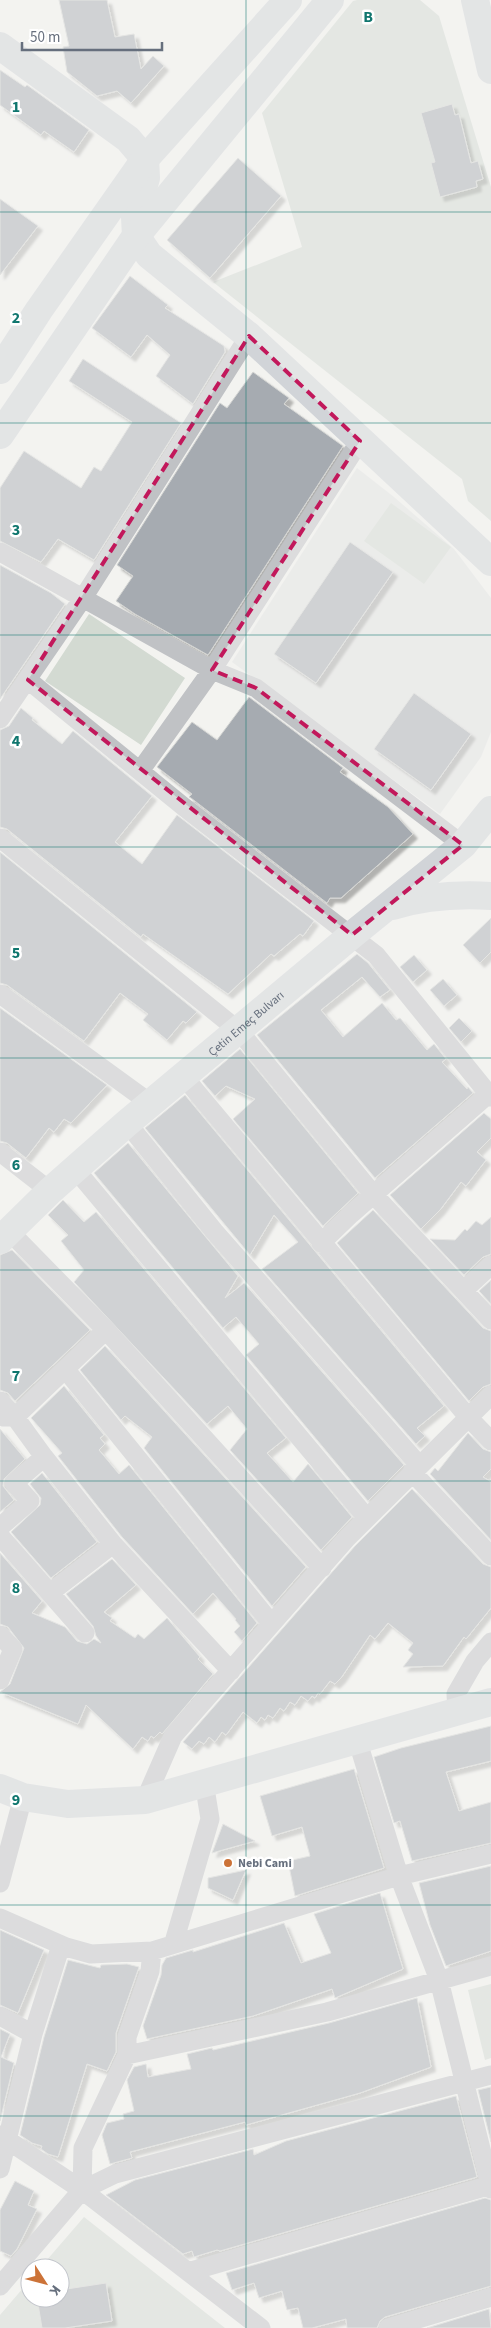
<svg xmlns="http://www.w3.org/2000/svg" width="491" height="2328" font-family="'Source Sans 3',sans-serif">
  <style>
    .built { fill: #e3e4e3 }
    .green { fill: #d3dad2 }
    .building { fill: #a6abb1; stroke: #d4d5d3; filter: url(#shadow) }
    .lines { fill: none; stroke-linecap: round; stroke-linejoin: round }
    .street { stroke: #c0c2c5; stroke-width: 19 }
    .secondary { stroke: #d1d4d8; stroke-width: 28 }
    .marked { fill: none; stroke: #c2185b; stroke-width: 4; stroke-dasharray: 10 6; stroke-linejoin: round }
    .grid { fill: none; stroke: #0f766e; stroke-width: 1; stroke-opacity: 0.55 }
    .poi-dot { fill: #cc7338; stroke: #fff; stroke-width: 2 }
    .labels { text-anchor: middle; stroke-width: 5; stroke-linejoin: round; paint-order: stroke }
    .street-label { font-size: 12px; fill: #666f7d; stroke: #fff }
    .poi-label { font-size: 12px; font-weight: bold; fill: #666f7d; stroke: #fff; text-anchor: start }
    .grid-label { font-size: 16px; text-anchor: middle; font-weight: bold; fill: #0f766e; stroke: #fff; stroke-width: 5; stroke-linejoin: round; paint-order: stroke }
  </style>
  <defs>
    <filter id="shadow"><feDropShadow dx="4.5" dy="4.5" stdDeviation="1" flood-color="#0004"/></filter>
  </defs>
  <rect width="100%" height="100%" fill="#f3f3f0"/>
  <!-- built -->
  <path class="built" d="M357 468 394 497 454 549 491 598V732L481 757 440 814 232 662Z"/>
  <!-- green -->
  <path class="green" d="M357 0H420L439 16 491 187V521L468 501 462 479 213 282 302 247 262 113 353 1Z
    M391 503 451 547 424 584 364 541Z
    M89 614 185 678 141 745 45 681Z
    M491 1984V2058L485 2060 468 1990Z
    M84 2217 225 2328H0V2315L30 2280V2298H60V2268H40Z"/>
  <!-- building -->
  <path class="building" d="M59 0H107L115 37 134 34 141 69 153 56 164 66 131 103 117 91 97 96 67 72 63 47 69 46Z
    M0 70 25 87 27 85 89 130 74 152 44 131 41 135 0 105Z
    M452 104 455 115 459 114 471 163 478 161 483 179 476 181 477 187 440 197 431 163 435 162 421 113Z
    M238 158 281 196 210 278 167 240Z
    M0 199 38 226 0 275Z
    M130 276 168 305 165 308 224 346 225 352 193 404 156 376 170 355 147 335 131 357 92 328Z
    M83 359 181 423 94 560 58 539 41 562 0 541V488L24 451 81 488 94 467 101 471 132 422 69 381Z
    M253 372 289 398 284 404 343 446 208 655 135 614 116 601 133 576 117 565 220 403 227 408Z
    M350 542 393 572 316 683 274 654Z
    M0 565 51 593 65 604 0 699Z
    M414 693 471 734 431 790 374 749Z
    M249 697 343 768 340 772 388 807 413 834 341 898H330L327 903 191 798 189 797 192 794 157 767 192 722 217 740Z
    M21 708 33 718 32 720 62 744 73 731 152 796 115 842 142 864 177 815 314 921 303 936 300 934 274 956 271 954 228 994 143 934 141 937 7 829 0 827V730L9 726Z
    M0 852 197 1012 186 1023 183 1021 167 1040 143 1020 148 1014 120 993 84 1041 7 985 0 983Z
    M491 918V952L480 963 463 945Z
    M357 954 368 963 390 990 380 997 362 977 321 1010 343 1037 382 1003 396 1020 400 1018 427 1050 434 1044 446 1059 442 1062 467 1089 468 1087 473 1093 375 1178 257 1035Z
    M414 955 427 970 413 982 400 967Z
    M443 979 457 995 444 1006 430 990Z
    M0 1008 107 1085 71 1123 64 1119 54 1132 49 1128 26 1158 7 1143 0 1141Z
    M459 1018 472 1031 461 1042 449 1028Z
    M240 1049 358 1193 323 1226 233 1119 255 1099 226 1086 215 1096 202 1081Z
    M185 1095 444 1406 417 1428 425 1436 416 1444 262 1269 298 1242 274 1215 250 1255 145 1128Z
    M484 1113 491 1119V1138L477 1152 486 1160 466 1186 461 1182 440 1210 421 1229 390 1195Z
    M128 1143 238 1276 225 1298 244 1283 404 1465 368 1501 246 1355 259 1344 236 1317 223 1328 94 1173Z
    M63 1200 84 1222 96 1212 286 1438 267 1453 293 1482 308 1464 352 1517 321 1550 230 1450 247 1429 228 1406 207 1424 74 1282 84 1270 61 1241 68 1235 48 1215Z
    M373 1210 483 1328 491 1331V1384L483 1387 469 1401 337 1243Z
    M491 1217V1254L483 1257 464 1275 430 1239 455 1240 465 1229 467 1231 476 1221 482 1225Z
    M12 1250 90 1330 15 1401 8 1393 0 1390V1255Z
    M491 1280V1304L479 1291Z
    M105 1346 306 1567 272 1606 144 1448 152 1437 125 1416 121 1420 80 1370Z
    M64 1386 104 1435 100 1438 105 1444 99 1450 119 1474 129 1465 257 1623 242 1641 234 1632 240 1626 235 1620 236 1619 213 1593 193 1614 122 1537 58 1456 62 1453 31 1418Z
    M0 1429 25 1459 4 1479 3 1486 14 1500 0 1512Z
    M468 1433 483 1449 491 1452V1469L483 1477 491 1482V1540L430 1474 435 1468 438 1471Z
    M42 1473 97 1542 51 1578 11 1532 40 1505 41 1498 30 1484Z
    M412 1489 483 1564 491 1567V1608L466 1639 464 1637 443 1666 403 1667 413 1654 408 1650 413 1643 388 1623 375 1639 370 1635 341 1678 335 1684 330 1681 320 1694 318 1693 315 1698 312 1696 308 1701 301 1696 295 1705 290 1702 284 1711 280 1708 273 1718 268 1715 265 1720 261 1717 257 1723 243 1712 226 1735 222 1732 215 1742 209 1737 204 1744 199 1741 192 1749 183 1742 355 1546Z
    M0 1553 42 1601 32 1613 65 1627 77 1641 87 1644 94 1639 101 1643 96 1636 93 1626 66 1594 112 1559 136 1585 104 1612 112 1618 110 1621 135 1638 138 1634 144 1639 167 1618 200 1657 198 1659 213 1674 162 1734 160 1732 154 1738 151 1736 148 1741 142 1737 133 1749 86 1705 78 1724 0 1692 10 1684 24 1648 8 1627 0 1624Z
    M491 1726V1761L446 1772 459 1811 491 1802V1843L412 1861 400 1821 394 1823 374 1757 401 1748Z
    M354 1769 384 1868 295 1896 288 1861 310 1856 302 1827 272 1836 260 1796Z
    M223 1824 255 1841 212 1853Z
    M491 1866V1951L446 1966 430 1925 419 1883Z
    M246 1870 233 1900 208 1888V1878Z
    M380 1893 403 1969 335 1998 332 1989 253 2016 147 2039 143 2026 161 1975 162 1965 166 1958 193 1950V1952L284 1923 301 1963 331 1953 314 1914Z
    M0 1930 44 1950 18 2013 0 2005Z
    M68 1960 100 1968 101 1965 127 1964 139 1967 116 2033V2052L107 2071 87 2064 58 2157 48 2154 41 2149 42 2146 32 2143 20 2135 44 2037Z
    M417 1998 431 2067 360 2093 246 2125 245 2122 130 2152 132 2158 110 2164 102 2135 107 2123 124 2119 123 2114 134 2111 127 2080 134 2067 146 2064 148 2077 191 2069 187 2054 212 2048 213 2050 329 2023Z
    M0 2029 10 2034 1 2057 14 2063 0 2121Z
    M491 2087V2142L478 2090Z
    M456 2096 477 2177 220 2251 217 2250 194 2257 192 2251 183 2254 106 2195 135 2180 253 2149 254 2155 286 2141Z
    M15 2181 34 2191 28 2205 37 2209 17 2249 11 2256 0 2251V2210Z
    M485 2198 491 2200V2286L385 2317 380 2321 377 2328H347L346 2319 312 2328H303L298 2308 287 2310 282 2291 259 2298 254 2283 232 2290 226 2273Z
    M106 2283 112 2321 65 2328H42L37 2298H60V2290Z
    M489 2309 491 2328H427Z"/>
  <g class="lines">
    <!-- street -->
    <path class="street" d="M0 552 212 670 256 688 463 845
      M28 680 184 807 376 955 491 1097
      M0 719 83 598 249 336
      M140 771 212 670 360 441
      M0 838 239 1031 373 1194 491 1320
      M0 994 150 1103
      M184 1077 468 1417 491 1441
      M127 1123 214 1231 419 1465
      M0 1152 50 1191
      M76 1170 367 1518
      M9 1231 106 1330 322 1568
      M321 1243 351 1214 491 1092
      M464 1290 491 1265
      M66 1370 271 1623
      M0 1401 15 1417 44 1457 113 1544 231 1671
      M4 1417H15L106 1330
      M412 1472 491 1556
      M0 1527 30 1501 14 1483 44 1457
      M0 1536 85 1633
      M51 1592 113 1544
      M0 1635 13 1649 0 1680
      M457 1711 456 1694 475 1661 491 1642
      M357 1739 399 1876 439 1980 491 2189
      M145 1800 173 1736 347 1538 491 1395
      M0 1883 23 1797
      M0 1918 66 1947 91 1954 152 1951 399 1876 491 1854
      M174 1942 210 1819 204 1782
      M0 2016 33 2034
      M127 2055 327 2012 491 1966
      M0 2135 82 2190 261 2328
      M0 2169 33 2034 61 1945
      M82 2190 83 2148 127 2055V2037L150 1971 152 1951
      M188 2272 491 2185
      M0 2286 82 2190 115 2174 491 2075
      M388 2328 491 2297"/>
    <!-- secondary -->
    <g class="secondary">
      <path d="M475 0 491 70"/>
      <path d="M0 46 128 139 145 159 146 178 135 217 136 236 149 255 249 336 491 562"/>
      <path d="M0 370 39 310 145 159 288 0"/>
      <path d="M0 435 136 236 330 0"/>
      <path d="M393 906C425 896 458 894 491 896"/>
      <path id="s1" d="M0 1240 50 1191 127 1123 352 935 463 845 491 810"/>
      <path d="M0 1788 23 1797 68 1804 145 1800 491 1702"/>
    </g>
  </g>
  <!-- marked area -->
  <path d="M0 0H491V2328H0ZM249 336 360 441 212 670 256 688 463 845 352 935 28 680Z" fill="#f3f3f0" fill-opacity=".55" fill-rule="evenodd"/>
  <path class="marked" d="M249 336 360 441 212 670 256 688 463 845 352 935 28 680Z"/>
  <!-- grid -->
  <path class="grid" d="M246 0V2328M0 212H491M0 423H491M0 635H491M0 847H491M0 1058H491M0 1270H491M0 1481H491M0 1693H491M0 1905H491M0 2116H491"/>
  <!-- markers -->
  <circle class="poi-dot" cx="228" cy="1863" r="5"/>
  <g class="labels">
    <!-- street labels -->
    <g class="street-label">
      <text dy="4" stroke="none"><textPath href="#s1" startOffset="328">Çetin Emeç Bulvarı</textPath></text>
    </g>
    <!-- poi labels -->
    <g class="poi-label">
      <text x="238" y="1867">Nebi Cami</text>
    </g>
  </g>
  <g class="grid-label">
    <text x="368" y="22">B</text>
    <text x="16" y="112">1</text>
    <text x="16" y="323">2</text>
    <text x="16" y="535">3</text>
    <text x="16" y="746">4</text>
    <text x="16" y="958">5</text>
    <text x="16" y="1170">6</text>
    <text x="16" y="1381">7</text>
    <text x="16" y="1593">8</text>
    <text x="16" y="1805">9</text>
  </g>
  <!-- north arrow -->
  <g transform="translate(45 2283) rotate(126)"><circle r="24" fill="#ffffff" stroke="#c2c5cb"/>
  <path d="M0-4L9 19L0 12L-9 19Z" fill="#cc7338"/>
  <text y="-8" font-size="14" font-weight="bold" text-anchor="middle" fill="#666f7d">K</text>
  </g>
  <!-- scale -->
  <path d="M22 42v8h140v-8" fill="none" stroke="#666f7d" stroke-width="2.5"/>
  <text x="30" y="42" font-size="15" fill="#666f7d" stroke="#ffffff" stroke-width="4" paint-order="stroke">50 m</text>
</svg>
